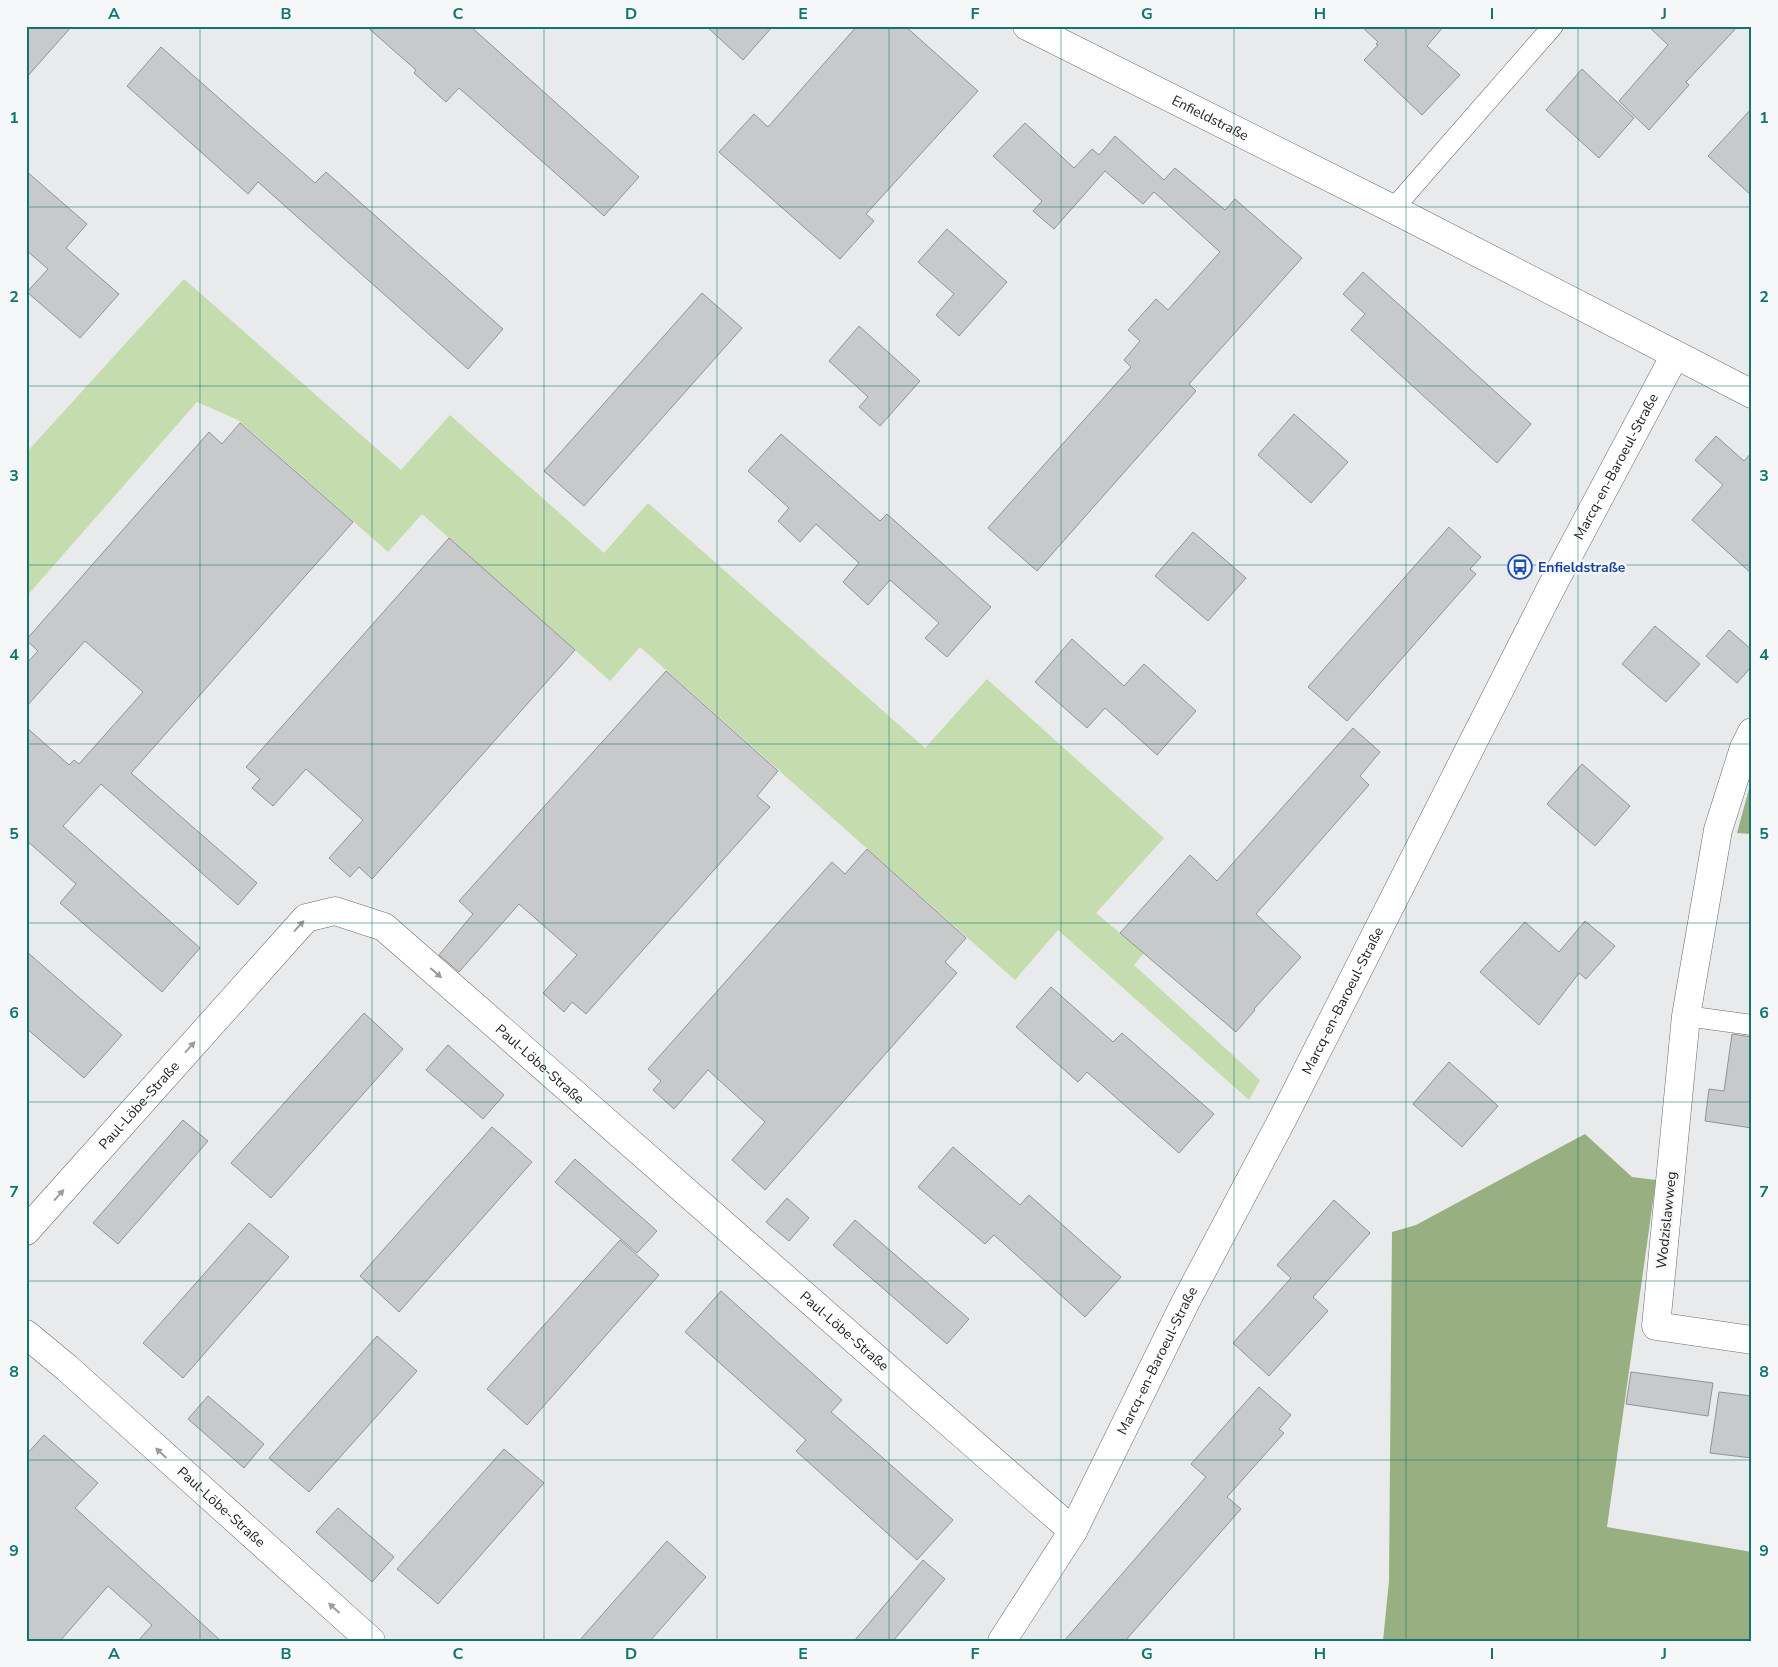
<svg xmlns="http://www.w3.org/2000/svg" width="1778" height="1667" font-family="'Nunito Sans',sans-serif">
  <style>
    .green { fill: #c5dcaf }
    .forest { fill: #98af81 }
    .building { fill: #c8c9ca; stroke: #929394 }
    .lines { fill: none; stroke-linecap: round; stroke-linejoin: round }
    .service-casing { stroke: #6b6c6d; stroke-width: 21 }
    .minor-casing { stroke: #6b6c6d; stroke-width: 29 }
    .service { stroke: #fff; stroke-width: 20 }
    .minor { stroke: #fff; stroke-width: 28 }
    .oneway { fill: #9c9c9c }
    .grid { fill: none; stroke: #0f766e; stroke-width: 1; stroke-opacity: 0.55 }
    .labels { text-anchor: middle; stroke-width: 5; stroke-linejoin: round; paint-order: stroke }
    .street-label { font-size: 14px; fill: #222; stroke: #f6f7f8 }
    .transit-label { font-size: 14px; font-weight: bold; fill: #164399; stroke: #f6f7f8; text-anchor: start }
    .neatline { fill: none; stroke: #0f766e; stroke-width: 2 }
    .grid-label { font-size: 16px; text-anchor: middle; font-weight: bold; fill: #0f766e }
  </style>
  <rect width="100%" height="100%" fill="#e9eaeb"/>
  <!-- green -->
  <path class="green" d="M184 279 401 470 450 415 604 553 648 503 925 748 987 679 1164 838 1096 913 1144 953 1134 965 1260 1080 1249 1100 1058 930 1015 980 640 647 610 681 422 514 388 552 238 420 197 402 26 597V453Z"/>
  <!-- forest -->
  <path class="forest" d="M1752 778V834L1737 833Z
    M1585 1134 1632 1177 1656 1180 1607 1527 1752 1552V1641H1383L1389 1581 1392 1232 1416 1225Z"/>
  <!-- building -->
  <path class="building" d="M26 26H72L26 78Z
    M366 26H470L639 177 604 216 459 88 446 102 414 73 416 70Z
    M706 26H773L743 60Z
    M857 26H905L978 91 866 214 874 221 840 259 719 152 754 114 768 127Z
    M1361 26H1444L1427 46 1460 75 1422 115 1364 60 1378 45 1376 44 1378 42Z
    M1648 26H1738L1686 82 1689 85 1649 130 1619 101 1668 45Z
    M161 47 315 183 326 172 503 329 468 369 258 182 248 194 127 86Z
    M1582 69 1634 118 1599 158 1546 110Z
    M1752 108V196L1708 156Z
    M1025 123 1074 168 1092 149 1099 155 1115 136 1164 180 1175 168 1225 210 1235 199 1302 258 1189 384 1196 391 1037 571 988 528 1131 367 1124 360 1140 341 1128 330 1156 299 1168 310 1220 252 1154 192 1143 204 1105 171 1054 229 1033 211 1042 201 993 156Z
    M26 171 87 224 66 248 119 294 80 338 27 292 48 269 26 250Z
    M947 229 1007 282 959 336 936 315 954 294 918 262Z
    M1363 272 1531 424 1497 463 1351 330 1365 314 1343 294Z
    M702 293 742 328 584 506 544 471Z
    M859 326 920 381 880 426 859 407 868 397 829 361Z
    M1294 414 1348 462 1311 503 1258 455Z
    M240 423 353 522 131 773 257 883 238 905 101 784 63 826 200 948 162 992 60 903 76 884 26 840V727L69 765 74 760 79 764 143 692 85 641 26 707V664L38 651 26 640 209 432 222 444Z
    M781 434 880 521 887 514 991 607 947 657 925 638 939 623 890 580 868 605 843 582 859 563 816 524 800 542 778 521 789 508 748 471Z
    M1716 436 1744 461 1752 452V574L1692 520 1723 485 1695 460Z
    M1449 527 1481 557 1470 569 1476 574 1347 721 1308 687Z
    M1193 532 1246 578 1208 621 1155 576Z
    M449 538 575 650 372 879 359 867 350 877 329 858 363 820 306 769 273 806 252 788 260 779 246 767Z
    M1655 626 1700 664 1666 702 1622 664Z
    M1729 630 1752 650V666L1737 683 1706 656Z
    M1072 639 1124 686 1144 664 1196 711 1157 755 1105 708 1087 728 1035 682Z
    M666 671 778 771 757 796 770 807 586 1014 572 1002 564 1012 543 993 577 955 519 904 459 972 439 955 473 914 459 901Z
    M1353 728 1380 752 1360 776 1369 785 1256 914 1301 957 1254 1009 1255 1010 1236 1032 1120 933 1190 855 1217 881Z
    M1582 764 1630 806 1595 846 1547 804Z
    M867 849 966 938 945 962 957 973 765 1190 732 1160 765 1122 708 1070 674 1109 653 1090 661 1081 648 1069 832 862 845 874Z
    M1585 921 1615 946 1586 979 1579 973 1539 1025 1480 972 1525 922 1559 952Z
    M26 951 122 1035 84 1078 26 1028Z
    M1051 987 1113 1042 1122 1033 1214 1114 1179 1153 1087 1072 1078 1082 1016 1027Z
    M364 1013 403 1049 271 1198 231 1163Z
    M1732 1034 1752 1037V1128L1705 1121 1709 1089 1724 1091Z
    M448 1045 504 1095 483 1119 426 1070Z
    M1449 1062 1498 1106 1462 1147 1413 1104Z
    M183 1120 208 1141 118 1244 93 1223Z
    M492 1127 532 1162 399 1312 360 1276Z
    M953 1147 1020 1205 1029 1195 1121 1277 1085 1317 994 1235 985 1244 918 1187Z
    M575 1159 657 1231 637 1253 555 1182Z
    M787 1198 809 1218 789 1241 766 1222Z
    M1334 1200 1370 1233 1313 1297 1328 1311 1269 1376 1233 1343 1291 1278 1277 1265Z
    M855 1220 969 1319 947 1344 833 1245Z
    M249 1223 289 1257 183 1378 143 1343Z
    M620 1240 659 1275 527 1425 487 1389Z
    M721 1291 842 1400 831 1412 953 1520 917 1560 796 1451 806 1440 685 1332Z
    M377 1336 417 1371 309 1492 269 1458Z
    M1631 1372 1713 1383 1708 1416 1626 1404Z
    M1259 1387 1291 1415 1279 1429 1284 1433 1227 1497 1241 1509 1125 1641H1064L1206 1477 1191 1464Z
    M1719 1392 1752 1396V1458L1710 1453Z
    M208 1396 264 1444 244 1468 188 1419Z
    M44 1435 98 1483 75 1508 221 1641H138L152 1625 108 1586 60 1641H26V1455Z
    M504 1449 544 1483 438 1604 397 1569Z
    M338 1508 394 1557 372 1582 316 1532Z
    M667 1541 706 1577 650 1641H579Z
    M923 1560 945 1579 893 1641H854Z"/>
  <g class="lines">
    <!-- service casing -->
    <g class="service-casing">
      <path id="service" d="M1393 209 1553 26
        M1686 1016 1752 1025"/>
    </g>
    <!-- minor casing -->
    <g class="minor-casing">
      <g id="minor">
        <path id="s1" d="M1027 26 1393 209 1752 394"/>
        <path d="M1752 732 1744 748 1718 830 1686 1016 1656 1326 1752 1340"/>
        <path id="s2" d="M26 1231 306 918 335 911 384 927 1073 1531"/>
        <path id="s3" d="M26 1334 67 1368 371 1641"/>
        <path id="s4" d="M1002 1641 1073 1531 1185 1303 1283 1118 1551 588 1675 355"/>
      </g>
    </g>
    <!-- service -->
    <use href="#service" class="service"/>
    <!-- minor -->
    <use href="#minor" class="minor"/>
  </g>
  <!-- one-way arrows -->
  <defs><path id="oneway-solid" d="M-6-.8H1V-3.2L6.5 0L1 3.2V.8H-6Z" transform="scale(1.25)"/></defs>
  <g class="oneway">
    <use href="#oneway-solid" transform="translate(299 926) rotate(-48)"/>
    <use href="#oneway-solid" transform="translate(436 973) rotate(41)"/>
    <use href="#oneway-solid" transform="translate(190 1047) rotate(-48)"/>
    <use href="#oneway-solid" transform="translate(59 1195) rotate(-48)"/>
    <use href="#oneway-solid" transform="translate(161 1453) rotate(-138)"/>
    <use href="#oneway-solid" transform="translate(334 1608) rotate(-138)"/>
  </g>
  <!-- grid -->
  <path class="grid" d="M200 26V1641M372 26V1641M544 26V1641M717 26V1641M889 26V1641M1061 26V1641M1234 26V1641M1406 26V1641M1578 26V1641M26 207H1752M26 386H1752M26 565H1752M26 744H1752M26 923H1752M26 1102H1752M26 1281H1752M26 1460H1752"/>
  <!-- icons -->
  <defs>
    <g id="bus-ring" transform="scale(1.25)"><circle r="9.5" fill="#f6f7f8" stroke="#1a4fb4" stroke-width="1.5"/><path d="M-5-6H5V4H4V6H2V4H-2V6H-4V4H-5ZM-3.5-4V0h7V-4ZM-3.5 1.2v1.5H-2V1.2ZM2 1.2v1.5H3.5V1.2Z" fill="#1a4fb4"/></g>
  </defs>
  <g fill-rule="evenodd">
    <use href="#bus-ring" x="1520" y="567"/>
  </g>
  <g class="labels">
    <!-- street labels -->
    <g class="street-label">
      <text dy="5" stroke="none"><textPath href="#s1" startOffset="205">Enfieldstraße</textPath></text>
      <text dy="5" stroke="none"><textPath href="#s4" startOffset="1326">Marcq-en-Baroeul-Straße</textPath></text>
      <text dy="5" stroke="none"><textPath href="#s4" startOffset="726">Marcq-en-Baroeul-Straße</textPath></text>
      <text dy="5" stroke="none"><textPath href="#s2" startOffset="709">Paul-Löbe-Straße</textPath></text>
      <text dy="5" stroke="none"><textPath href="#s2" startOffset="169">Paul-Löbe-Straße</textPath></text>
      <text transform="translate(1666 1220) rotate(-84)" y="5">Wodzislawweg</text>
      <text dy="5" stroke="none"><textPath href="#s2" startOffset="1114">Paul-Löbe-Straße</textPath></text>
      <text dy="5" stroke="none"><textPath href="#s4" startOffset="321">Marcq-en-Baroeul-Straße</textPath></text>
      <text dy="5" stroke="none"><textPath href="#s3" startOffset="261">Paul-Löbe-Straße</textPath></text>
    </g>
    <!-- transit labels -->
    <g class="transit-label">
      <text x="1538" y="572">Enfieldstraße</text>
    </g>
  </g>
  <!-- border -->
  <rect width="1778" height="1667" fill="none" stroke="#f6f7f8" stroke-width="55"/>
  <rect x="28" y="28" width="1722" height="1612" class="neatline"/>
  <g class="grid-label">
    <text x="114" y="19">A</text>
    <text x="286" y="19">B</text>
    <text x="458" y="19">C</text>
    <text x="631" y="19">D</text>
    <text x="803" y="19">E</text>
    <text x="975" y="19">F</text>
    <text x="1147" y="19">G</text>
    <text x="1320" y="19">H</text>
    <text x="1492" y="19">I</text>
    <text x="1664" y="19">J</text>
    <text x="14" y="123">1</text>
    <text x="1764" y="123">1</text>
    <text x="14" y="302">2</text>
    <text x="1764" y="302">2</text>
    <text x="14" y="481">3</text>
    <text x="1764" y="481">3</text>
    <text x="14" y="660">4</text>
    <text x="1764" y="660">4</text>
    <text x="14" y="839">5</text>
    <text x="1764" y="839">5</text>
    <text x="14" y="1018">6</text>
    <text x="1764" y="1018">6</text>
    <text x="14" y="1197">7</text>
    <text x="1764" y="1197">7</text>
    <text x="14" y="1377">8</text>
    <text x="1764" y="1377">8</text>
    <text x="14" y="1556">9</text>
    <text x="1764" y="1556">9</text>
    <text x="114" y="1659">A</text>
    <text x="286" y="1659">B</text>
    <text x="458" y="1659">C</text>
    <text x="631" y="1659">D</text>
    <text x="803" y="1659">E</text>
    <text x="975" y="1659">F</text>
    <text x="1147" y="1659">G</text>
    <text x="1320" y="1659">H</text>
    <text x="1492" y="1659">I</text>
    <text x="1664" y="1659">J</text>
  </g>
</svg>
